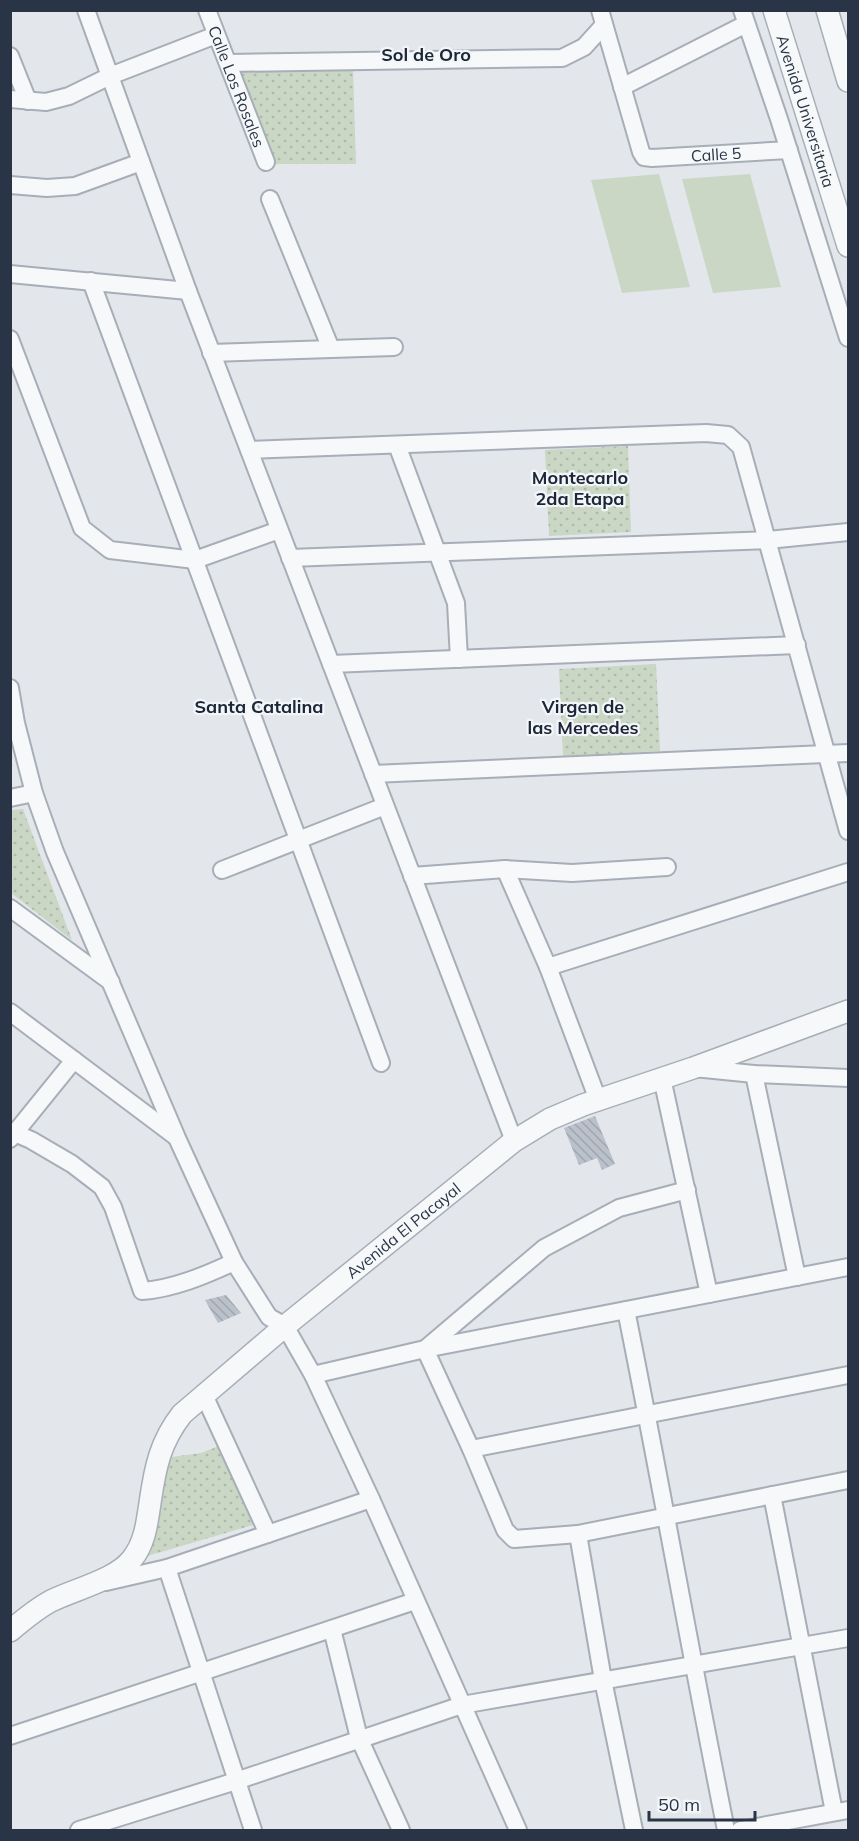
<svg xmlns="http://www.w3.org/2000/svg" width="859" height="1841" font-family="Mulish,sans-serif">
  <style>
    .park { fill: url(#park-dots) }
    .pitch { fill: #c9d7c4 }
    .building { fill: url(#building-back-hatch) }
    .lines { fill: none; stroke-linecap: round; stroke-linejoin: round }
    .minor-casing { stroke: #a7aeb7; stroke-width: 20 }
    .tertiary-casing { stroke: #a7aeb7; stroke-width: 24 }
    .minor { stroke: #f6f8fa; stroke-width: 16 }
    .tertiary { stroke: #f6f8fa; stroke-width: 21 }
    .labels { text-anchor: middle; stroke-width: 4.5; stroke-linejoin: round; paint-order: stroke }
    .street-label { font-size: 16px; fill: #293546; stroke: #f3f6f9 }
    .neighbourhood-label { font-size: 18px; font-weight: bold; fill: #1c2637; stroke: #f3f6f9 }
  </style>
  <defs>
    <pattern id="park-dots" width="8" height="8" patternUnits="userSpaceOnUse" patternTransform="scale(1.5)"><rect width="8" height="8" fill="#c9d7c4"/><path d="M2 2h.1M6 6h.1" fill="none" stroke="#adb9aa" stroke-width="1.8" stroke-linecap="round"/></pattern>
    <pattern id="building-back-hatch" width="6" height="6" patternUnits="userSpaceOnUse" patternTransform="scale(1.5)"><rect width="6" height="6" fill="#bac1ca"/><path d="M-1 5l2 2M0 0l6 6M5-1l2 2" fill="none" stroke="#a0a6af"/></pattern>
  </defs>
  <rect width="100%" height="100%" fill="#e3e7ec"/>
  <!-- park -->
  <path class="park" d="M353 69 356 164H275L241 71Z
    M628 446 631 532 549 536 545 450Z
    M656 664 660 751 563 756 559 669Z
    M23 809 72 940 11 893V810Z
    M219 1446 253 1525 144 1557 164 1458 201 1453Z"/>
  <!-- pitch -->
  <path class="pitch" d="M659 174 690 287 622 293 591 180Z
    M750 174 781 287 713 293 682 179Z"/>
  <!-- building -->
  <path class="building" d="M595 1116 615 1164 602 1170 597 1158 579 1165 564 1128Z
    M226 1295 241 1313 218 1323 205 1300Z"/>
  <g class="lines">
    <!-- minor casing -->
    <g class="minor-casing">
      <g id="minor">
        <path d="M86 10 188 291 514 1141"/>
        <path id="s1" d="M207 10 266 162"/>
        <path id="s2" d="M600 10 641 152 644 157 652 158 789 150"/>
        <path d="M742 10 779 119 848 338"/>
        <path d="M10 56 28 101"/>
        <path d="M229 63 562 58 584 47 604 25"/>
        <path d="M622 87 746 24"/>
        <path d="M10 99 46 102 69 96 110 76 216 35"/>
        <path d="M10 185 47 188 75 186 141 162"/>
        <path d="M270 199 331 349"/>
        <path d="M10 274 188 291"/>
        <path d="M91 281 381 1063"/>
        <path d="M10 339 82 528 110 550 195 560 279 530"/>
        <path d="M211 353 394 347"/>
        <path d="M397 445 456 603 459 659"/>
        <path d="M249 450 706 433 728 435 741 447 848 831"/>
        <path d="M290 558 768 540 848 532"/>
        <path d="M331 664 797 645"/>
        <path d="M10 688 16 723 34 793 55 852 177 1138 234 1262 269 1317 285 1326 313 1375 371 1499 518 1830"/>
        <path d="M373 774 848 753"/>
        <path d="M10 798 34 793"/>
        <path d="M505 869 548 967 598 1100"/>
        <path d="M222 870 385 806"/>
        <path d="M412 876 505 869 572 873 667 867"/>
        <path d="M10 908 111 982"/>
        <path d="M548 967 848 872"/>
        <path d="M10 1012 175 1136"/>
        <path d="M694 1068 754 1074 848 1078"/>
        <path d="M754 1074 797 1277"/>
        <path d="M662 1078 709 1294"/>
        <path d="M10 1131 31 1140 72 1164 102 1187 113 1207 142 1291C173 1289 206 1275 234 1262"/>
        <path d="M10 1139 74 1060"/>
        <path d="M687 1190 619 1208 544 1248 425 1349 471 1449 505 1530 514 1539 578 1534 848 1480"/>
        <path d="M626 1310C661 1483 691 1657 726 1830"/>
        <path d="M313 1375 425 1349 848 1267"/>
        <path d="M204 1395 268 1534"/>
        <path d="M471 1449 848 1375"/>
        <path d="M772 1495 834 1812"/>
        <path d="M578 1534 603 1680 634 1830"/>
        <path d="M167 1568 253 1830"/>
        <path d="M106 1582 167 1568 371 1499"/>
        <path d="M332 1629 359 1738 401 1830"/>
        <path d="M10 1736 415 1601"/>
        <path d="M79 1830 236 1781 462 1705 848 1638"/>
        <path d="M740 1830 848 1810"/>
      </g>
    </g>
    <!-- tertiary casing -->
    <g class="tertiary-casing">
      <g id="tertiary">
        <path id="s3" d="M774 10 848 246"/>
        <path d="M827 10 848 81"/>
        <path id="s4" d="M10 1631C23 1620 36 1609 51 1601 75 1589 116 1580 132 1559 145 1543 147 1523 150 1503 155 1468 160 1442 182 1414L285 1326 514 1141 550 1119 583 1105 693 1068 848 1011"/>
      </g>
    </g>
    <!-- minor -->
    <use href="#minor" class="minor"/>
    <!-- tertiary -->
    <use href="#tertiary" class="tertiary"/>
  </g>
  <g class="labels">
    <!-- street labels -->
    <g class="street-label">
      <text dy="6" stroke="none"><textPath href="#s1" startOffset="82">Calle Los Rosales</textPath></text>
      <text dy="6" stroke="none"><textPath href="#s3" startOffset="106">Avenida Universitaria</textPath></text>
      <text dy="6" stroke="none"><textPath href="#s2" startOffset="226">Calle 5</textPath></text>
      <text dy="6" stroke="none"><textPath href="#s4" startOffset="586">Avenida El Pacayal</textPath></text>
    </g>
    <!-- neighbourhood labels -->
    <g class="neighbourhood-label">
      <text x="426" y="61">Sol de Oro</text>
      <text x="580" y="484">Montecarlo<tspan x="580" dy="21">2da Etapa</tspan></text>
      <text x="259" y="713">Santa Catalina</text>
      <text x="583" y="713">Virgen de<tspan x="583" dy="21">las Mercedes</tspan></text>
    </g>
  </g>
  <!-- border -->
  <rect width="859" height="1841" fill="none" stroke="#293546" stroke-width="24"/>
  <!-- scale -->
  <path d="M649 1811v9h106v-9" fill="none" stroke="#293546" stroke-width="3"/>
  <text x="658" y="1811" font-size="18" fill="#293546" stroke="#f3f6f9" stroke-width="4.5" paint-order="stroke">50 m</text>
</svg>
